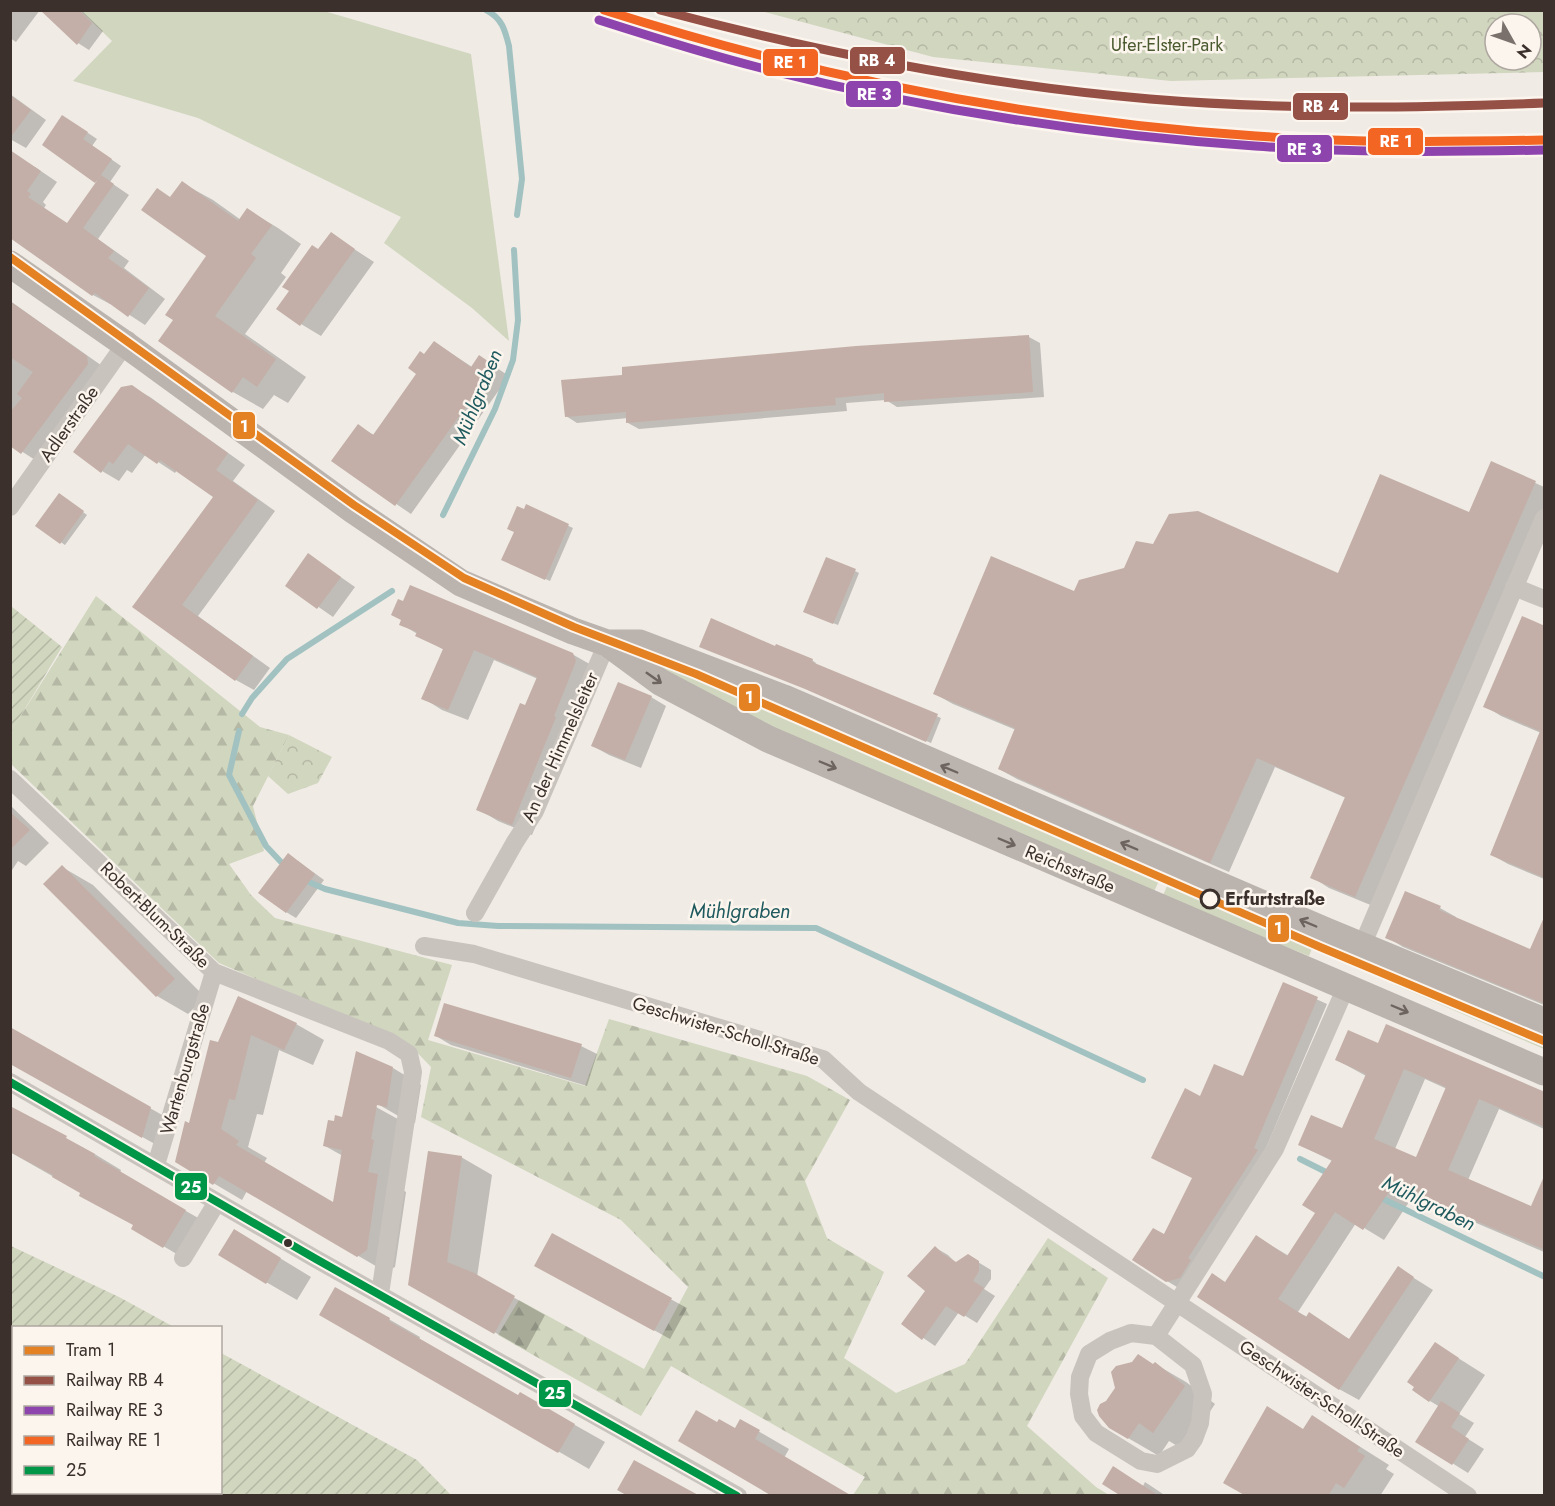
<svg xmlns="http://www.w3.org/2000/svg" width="1555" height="1506" font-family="Jost,sans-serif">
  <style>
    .grass { fill: #d1d6bf }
    .forest { fill: url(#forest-firs) }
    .park { fill: url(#park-crowns); fill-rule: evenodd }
    .garden { fill: url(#garden-furrows) }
    .shadow { fill: #0003; fill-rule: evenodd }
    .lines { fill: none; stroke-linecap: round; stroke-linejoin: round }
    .stream { stroke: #a1c2c1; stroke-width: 6 }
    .building { fill: #c3afa7; fill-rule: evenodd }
    .street { stroke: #c9c3be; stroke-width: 18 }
    .secondary { stroke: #bab3ae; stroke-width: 27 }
    .bus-1-casing { stroke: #fbf5ee; stroke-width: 12 }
    .bus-1 { stroke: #009647; stroke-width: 8 }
    .rail-1-casing { stroke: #fbf5ee; stroke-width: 14 }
    .rail-2-casing { stroke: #fbf5ee; stroke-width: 14 }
    .rail-3-casing { stroke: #fbf5ee; stroke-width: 14 }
    .rail-1 { stroke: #965146; stroke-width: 9 }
    .rail-2 { stroke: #8e44ad; stroke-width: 9 }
    .rail-3 { stroke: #f26522; stroke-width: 9 }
    .tram-1-casing { stroke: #fbf5ee; stroke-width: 12 }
    .tram-1 { stroke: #e48122; stroke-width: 8 }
    .oneway { stroke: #6e645f }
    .stop-dot { fill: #fbf5ee; stroke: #3b302b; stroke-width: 3 }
    .bus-dot { fill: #3b302b; stroke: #fbf5ee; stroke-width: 2 }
    .labels { text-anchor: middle; stroke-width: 5; stroke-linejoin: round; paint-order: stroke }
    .park-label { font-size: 18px; fill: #4a5a2e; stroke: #fbf5ee }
    .street-label { font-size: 18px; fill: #3b302b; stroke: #fbf5ee }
    .stop-label { font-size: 18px; font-weight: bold; fill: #3b302b; stroke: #fbf5ee; text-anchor: start }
    .water-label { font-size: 20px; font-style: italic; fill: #1f5a5e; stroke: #fbf5ee }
    .line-badge { stroke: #fbf5ee; stroke-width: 2 }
    .badge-label { font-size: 16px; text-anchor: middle; font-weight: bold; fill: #fff }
  </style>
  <defs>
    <pattern id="forest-firs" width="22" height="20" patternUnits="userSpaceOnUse" patternTransform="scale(1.5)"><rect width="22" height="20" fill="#d1d6bf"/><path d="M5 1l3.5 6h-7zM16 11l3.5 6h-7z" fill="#b4b8a4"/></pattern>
    <pattern id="park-crowns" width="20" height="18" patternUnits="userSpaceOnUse" patternTransform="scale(1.5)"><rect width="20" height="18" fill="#d1d6bf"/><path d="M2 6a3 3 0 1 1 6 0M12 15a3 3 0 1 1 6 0" fill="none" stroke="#b4b8a4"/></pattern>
    <pattern id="garden-furrows" width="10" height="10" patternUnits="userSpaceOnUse" patternTransform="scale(1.5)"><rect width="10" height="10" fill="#d1d6bf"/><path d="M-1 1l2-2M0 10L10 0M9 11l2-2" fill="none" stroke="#b4b8a4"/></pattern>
  </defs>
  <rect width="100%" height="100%" fill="#f0ebe5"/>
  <!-- grass -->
  <path class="grass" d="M81 11H324L471 54 509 341 472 308 384 243 401 217 198 118 73 81 112 41Z
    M635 646 1165 868 1151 898 795 747 646 666Z
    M1168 884 1313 946 1309 956 1242 929 1160 902Z
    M1399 975 1544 1028V1049L1395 985Z"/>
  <!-- forest -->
  <path class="forest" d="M96 596 260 727 289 735 253 806 264 851 229 864 251 895 275 918 452 965 428 1040 585 1086 609 1019 807 1076 850 1100 805 1181 827 1238 884 1272 844 1358 896 1393 965 1364 1048 1238 1108 1278 1027 1426 1096 1487 1109 1495H853L865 1477 671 1366 641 1416 498 1335 519 1300 644 1369 688 1287 621 1220 421 1117 431 1067 410 1045 219 963 11 764 10 733Z"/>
  <!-- park -->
  <path class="park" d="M761 11H1544V72L1171 81 933 57ZM1495 24H1531V60H1495Z
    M289 735 332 757 318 783 288 794 268 776Z"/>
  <!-- garden -->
  <path class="garden" d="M11 606 62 647 11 732Z
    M11 1246 119 1297 174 1327 14 1328 13 1455 10 1454Z
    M221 1353 417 1460 451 1495H131L133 1492H220Z"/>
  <!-- shadow -->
  <path class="shadow" d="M10 10H40L16 42 10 38Z
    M42 10H81L103 31 89 50 78 43Z
    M10 94 46 120 26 148 10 139Z
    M73 123 97 139 92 146 121 166 110 182 129 195 98 239 129 261 124 268 165 299 145 325 111 303 110 304 93 295 10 237 35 167 57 182 43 202 46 205 44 208 68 224 98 182 45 145Z
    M182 183 213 200 241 220 248 210 278 228 301 244 281 273 286 277 245 334 306 377 288 403 274 395 263 409 233 392 175 320 208 256 171 198Z
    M331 234 374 262 321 336 301 324 319 251Z
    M10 301 105 368 40 463 10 444Z
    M1029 337 1040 343 1044 397 897 407 886 400 846 403 847 411 639 429 628 423V418L577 423 566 416Z
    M434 342 472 367 480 357 509 376 411 514 333 461 358 426 374 435 418 373 425 356Z
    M132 387 150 397 245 465 233 481 275 511 198 616 270 668 254 690 236 680 134 607 215 497 177 470 175 473 146 454 132 473 127 470 119 481 102 471Z
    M1492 463 1544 487V513L1373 906 1329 888 1312 877 1346 798 1275 767 1229 872 1017 779 999 769 1016 730 953 704 935 694 1075 593 1339 575 1470 514Z
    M63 497 87 515 65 545 37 526Z
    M526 506 573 528 550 581 508 562Z
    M309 555 355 587 333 617 287 585Z
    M855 571 859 573 838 625 810 614Z
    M401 624 572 654 593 666 575 730 532 835 498 821 478 809 538 679 494 660 468 720 442 710 423 698 444 650Z
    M1544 628V879L1508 864 1492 855 1541 733 1501 716 1485 706Z
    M776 648 812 660 816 663 815 665 941 718 931 743 811 690Z
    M651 697 666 706 641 768 609 755 593 746Z
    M10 805 49 843 26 866 18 861 10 873Z
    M298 861 324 880 296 918 286 912Z
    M62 867 93 885 205 997 188 1014 157 996 45 884Z
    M1406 893 1440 908 1456 917V919L1531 951 1544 919V1005L1403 947 1387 937Z
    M1283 984 1327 1004 1263 1155 1177 1287 1167 1281 1164 1235 1193 1178 1201 1098 1244 1078Z
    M239 998 296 1024 324 1040 313 1065 279 1050 263 1115 257 1114 248 1147 267 1158 264 1163 334 1204 343 1156 325 1146 335 1123 344 1119 393 1068 421 1085 415 1123 407 1121 376 1103V1107L405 1123 396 1186 406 1192 395 1267 386 1272 247 1191 242 1200 176 1161 219 1044Z
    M10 1029 171 1120 162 1148 10 1063Z
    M436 1036 581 1046 597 1054 587 1086 451 1045Z
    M1379 1045 1544 1093V1129L1499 1109 1468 1180 1532 1208 1544 1178V1252L1413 1196 1384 1240 1356 1223 1298 1312 1351 1340 1398 1268 1433 1290 1359 1400 1339 1389 1226 1283 1257 1237 1289 1256 1317 1213 1332 1161 1300 1145 1343 1130 1366 1076 1337 1060ZM1425 1079 1447 1089 1417 1159 1395 1149Z
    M10 1109 93 1153 121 1170 120 1173 212 1226 190 1262 133 1228 135 1225 82 1193 10 1152Z
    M461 1157 492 1175 477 1277 545 1315 526 1350 410 1284Z
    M552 1235 687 1308 670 1339 549 1272Z
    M936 1248 948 1255 956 1263 968 1256 991 1270V1279L984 1289 995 1296 977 1323 959 1312 935 1346 903 1324 927 1291Z
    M265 1249 311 1277 297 1300 266 1282Z
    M336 1289 420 1337 419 1340 519 1397 520 1394 605 1442 589 1469 321 1315Z
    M1436 1344 1485 1375 1459 1414 1474 1423 1465 1437 1484 1449 1468 1473 1417 1441 1440 1407 1430 1401Z
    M1155 1364 1186 1382 1215 1404 1184 1450 1169 1441 1159 1456 1128 1438Z
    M1313 1417 1389 1465 1386 1469 1394 1474 1380 1496H1248L1304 1430Z
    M741 1421 789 1449 784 1458 736 1430Z
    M1145 1482 1166 1496H1124L1143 1486Z"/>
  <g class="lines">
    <!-- stream -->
    <path class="stream" d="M486 10C502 18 505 30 509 46L522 179 517 215
      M443 515 495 409 513 360 518 320 514 250
      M242 714 252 698 287 659 392 591
      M239 731 229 775 266 846 281 862
      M309 882 325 889 458 923 498 926 816 928 1143 1080
      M1300 1159 1330 1174
      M1377 1196 1543 1276"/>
  </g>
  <!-- building -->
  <path class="building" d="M40 10H79L92 23 77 45Z
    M10 95 31 110 10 138Z
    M62 115 88 132 83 139 112 159 95 183 42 145Z
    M10 150 41 171 27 191 31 194 28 197 67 223 101 175 114 184 83 228 114 251 108 258 149 288 128 317 95 293 92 296 10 238Z
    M182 181 238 221 247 208 272 225 251 254 256 258 215 316 276 359 257 387 243 377 232 393 158 341 173 320 165 315 206 256 141 210 157 188 170 197Z
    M331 232 355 249 300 326 276 309 289 291 282 287 312 245 318 249Z
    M10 301 87 356 88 364 21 454 10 446V412L22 398 17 394 33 372 10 357Z
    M1029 335 1033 392 884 402V393L835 398 836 405 626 423V412L565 417 561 380 622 375V367L856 346Z
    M434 341 471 367 479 355 495 366 395 506 331 461 358 424 373 435 416 374 408 368 420 351 424 354Z
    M132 385 228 453 216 470 258 500 182 605 253 656 235 681 132 607 213 497 160 460 157 464 128 444 113 464 109 461 101 473 73 452 121 387Z
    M1491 461 1536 481 1355 897 1310 878 1345 797 1257 758 1210 863 998 769 1015 728 933 694 991 556 1074 591 1079 580 1124 568 1136 541 1153 544 1169 514 1198 511 1338 573 1380 474 1469 512Z
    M59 493 84 511 60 544 35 526Z
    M526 504 569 524 545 580 501 560 514 532 507 529 517 506 524 509Z
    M308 553 341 577 317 609 285 586Z
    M826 557 856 569 833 624 803 612Z
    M410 585 573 653 576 661 554 716 556 717 512 825 476 810 520 703 525 705 537 677 474 650 448 710 421 699 443 649 415 636 417 632 399 625 401 620 391 615 398 599 403 601Z
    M1522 616 1545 626V878L1490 855 1540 731 1483 707Z
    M711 618 775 646 776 644 813 659 812 662 938 714 926 742 805 689 699 647Z
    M618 682 652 696 625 760 591 746Z
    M10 812 30 830 10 850Z
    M288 853 315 874 286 913 258 893Z
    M62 865 175 979 156 997 43 884Z
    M1405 891 1441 906 1439 910 1530 949 1545 915V1004L1385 938Z
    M1283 982 1318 997 1254 1148 1258 1150 1188 1258 1191 1260 1180 1278 1166 1282 1132 1260 1153 1228 1164 1234 1192 1178 1151 1158 1185 1088 1200 1096 1214 1064 1243 1076Z
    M238 996 297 1023 284 1050 251 1035 235 1100 229 1099 221 1129 239 1141 236 1145 333 1202 342 1150 323 1146 328 1120 334 1121 335 1115 342 1117 356 1051 393 1067 387 1107 377 1105 371 1139 374 1140 368 1172 378 1174 367 1250 357 1257 219 1176 213 1185 175 1162 185 1121 189 1123 210 1040 218 1042Z
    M444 1003 582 1044 571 1078 434 1036Z
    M1386 1024 1545 1092V1127L1479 1099 1448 1170 1531 1206 1545 1174V1250L1393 1186 1363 1230 1335 1212 1278 1299 1306 1317 1309 1312 1349 1339 1398 1266 1414 1277 1339 1390 1197 1297 1212 1273 1225 1282 1256 1235 1287 1256 1315 1213 1302 1205 1332 1160 1298 1145 1311 1115 1342 1128 1366 1074 1335 1060 1348 1030 1378 1043ZM1404 1069 1446 1087 1416 1157 1374 1139Z
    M10 1027 151 1107 142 1138 10 1064Z
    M10 1106 67 1136 66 1138 95 1154 94 1156 186 1210 163 1248 131 1229 133 1225 79 1196 80 1193 52 1177 53 1175 10 1152Z
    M428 1151 462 1156 447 1262 474 1273 515 1296 494 1334 408 1285Z
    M234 1229 281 1258 266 1284 218 1255Z
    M552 1233 672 1298 654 1331 534 1266Z
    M935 1246 943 1254 956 1262 968 1254 979 1261V1271L973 1281 984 1288 964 1317 946 1306 922 1340 901 1324 925 1291 907 1276Z
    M335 1287 390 1318 389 1321 518 1395 520 1392 575 1424 558 1453 319 1315Z
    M1435 1342 1459 1358 1429 1402 1412 1390 1414 1387 1407 1382Z
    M1138 1354 1153 1364 1155 1362 1185 1386 1153 1433 1139 1423 1128 1439 1109 1428 1099 1416 1097 1410 1100 1404 1106 1401 1115 1388 1111 1372 1116 1366 1132 1362Z
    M1441 1401 1460 1413 1451 1427 1469 1439 1452 1465 1415 1442Z
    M1267 1406 1303 1429 1312 1415 1360 1447 1357 1451 1365 1456 1344 1488 1336 1483 1328 1496H1246L1223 1483Z
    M696 1410 717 1422 719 1419 735 1428 740 1419 760 1430 755 1439 852 1496H772L678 1441Z
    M634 1460 700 1496H628L617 1490Z
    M1113 1466 1159 1496H1121L1102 1484Z"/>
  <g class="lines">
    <!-- street -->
    <path class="street" d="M10 507 128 340
      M1514 587 1544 599
      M10 779 214 972 389 1041 409 1054 413 1072 380 1294
      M475 913 515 842 535 811 607 643
      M424 946 474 954 823 1059 859 1092 1468 1496
      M1362 946 1544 518
      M10 1082 316 1259 738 1496
      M156 1165 214 972
      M183 1258 217 1202
      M1156 1336 1193 1365 1203 1394 1200 1423 1194 1439 1187 1449 1157 1464 1141 1461 1096 1433 1083 1416 1079 1394 1080 1377 1089 1354 1110 1341 1131 1333 1156 1336 1275 1149 1346 987"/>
    <!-- secondary -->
    <path class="secondary" d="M10 264 125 344 353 510 461 583 573 631 607 643 660 682 768 739 1544 1072
      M607 643H640L784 698 1326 931 1544 1021"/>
    <!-- bus-1 casing -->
    <g class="bus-1-casing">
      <path id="bus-1" d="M10 1082 316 1259 737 1496"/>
    </g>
    <!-- bus-1 -->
    <use href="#bus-1" class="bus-1"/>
    <!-- rail-1 casing -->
    <g class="rail-1-casing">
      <path id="rail-1" d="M660 10C821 53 984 85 1150 99 1281 110 1413 108 1544 103"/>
    </g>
    <!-- rail-2 casing -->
    <g class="rail-2-casing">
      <path id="rail-2" d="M599 20C652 37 706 54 761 68 923 109 1088 135 1255 146 1351 153 1448 152 1544 150"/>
    </g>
    <!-- rail-3 casing -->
    <g class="rail-3-casing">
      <path id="rail-3" d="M604 10C817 78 1033 121 1256 136 1352 143 1448 142 1544 140"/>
    </g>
    <!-- rail-1 -->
    <use href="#rail-1" class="rail-1"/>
    <!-- rail-2 -->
    <use href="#rail-2" class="rail-2"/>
    <!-- rail-3 -->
    <use href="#rail-3" class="rail-3"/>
    <!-- tram-1 casing -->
    <g class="tram-1-casing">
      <path id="tram-1" d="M10 257 354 505 464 578 574 627 696 674 1320 947 1544 1041"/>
    </g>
    <!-- tram-1 -->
    <use href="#tram-1" class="tram-1"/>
  </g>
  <!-- one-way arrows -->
  <defs><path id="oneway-shaft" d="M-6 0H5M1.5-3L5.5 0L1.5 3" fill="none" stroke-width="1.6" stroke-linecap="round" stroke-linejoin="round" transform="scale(1.5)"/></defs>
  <g class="oneway">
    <use href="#oneway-shaft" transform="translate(654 678) rotate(35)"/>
    <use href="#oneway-shaft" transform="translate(828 765) rotate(23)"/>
    <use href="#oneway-shaft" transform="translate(949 769) rotate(-157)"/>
    <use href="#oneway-shaft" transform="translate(1007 842) rotate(23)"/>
    <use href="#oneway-shaft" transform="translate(1129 846) rotate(-157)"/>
    <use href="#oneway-shaft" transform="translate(1308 923) rotate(-157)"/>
    <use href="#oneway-shaft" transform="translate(1400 1009) rotate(23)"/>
  </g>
  <!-- markers -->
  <circle class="stop-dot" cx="1210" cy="899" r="9"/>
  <circle class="bus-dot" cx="288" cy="1243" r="5"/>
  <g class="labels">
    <!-- park labels -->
    <g class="park-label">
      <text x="1167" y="51">Ufer-Elster-Park</text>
    </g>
    <!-- street labels -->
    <g class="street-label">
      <text transform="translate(69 424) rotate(-55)" y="6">Adlerstraße</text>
      <text transform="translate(560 747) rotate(-66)" y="6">An der Himmelsleiter</text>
      <text transform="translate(1070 869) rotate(23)" y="6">Reichsstraße</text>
      <text transform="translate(155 915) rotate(44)" y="6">Robert-Blum-Straße</text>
      <text transform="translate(726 1031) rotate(17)" y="6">Geschwister-Scholl-Straße</text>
      <text transform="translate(185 1069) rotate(-74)" y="6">Wartenburgstraße</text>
      <text transform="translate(1322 1399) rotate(34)" y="6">Geschwister-Scholl-Straße</text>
    </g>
    <!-- stop labels -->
    <g class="stop-label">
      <text x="1225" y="905">Erfurtstraße</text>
    </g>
    <!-- water labels -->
    <g class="water-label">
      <text transform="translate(477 397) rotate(-68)" y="7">Mühlgraben</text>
      <text x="740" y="918">Mühlgraben</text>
      <text transform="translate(1429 1203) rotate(26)" y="7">Mühlgraben</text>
    </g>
  </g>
  <g class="line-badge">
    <rect x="849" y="46" width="57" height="29" rx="6" fill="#965146"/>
    <rect x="762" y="48" width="57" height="29" rx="6" fill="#f26522"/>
    <rect x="845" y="80" width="57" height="28" rx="6" fill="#8e44ad"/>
    <rect x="1292" y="92" width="57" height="29" rx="6" fill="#965146"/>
    <rect x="1367" y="127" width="57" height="29" rx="6" fill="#f26522"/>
    <rect x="1276" y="134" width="57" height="29" rx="6" fill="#8e44ad"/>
    <rect x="232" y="411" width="24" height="29" rx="6" fill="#e48122"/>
    <rect x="738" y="683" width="23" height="29" rx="6" fill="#e48122"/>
    <rect x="1267" y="914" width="23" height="29" rx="6" fill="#e48122"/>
    <rect x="174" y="1172" width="34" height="29" rx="6" fill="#009647"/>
    <rect x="538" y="1379" width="34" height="29" rx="6" fill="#009647"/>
  </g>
  <g class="badge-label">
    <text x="877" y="66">RB 4</text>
    <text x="790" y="68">RE 1</text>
    <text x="874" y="100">RE 3</text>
    <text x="1321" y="112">RB 4</text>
    <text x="1396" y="147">RE 1</text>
    <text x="1304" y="155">RE 3</text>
    <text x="244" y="432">1</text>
    <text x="749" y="703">1</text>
    <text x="1278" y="934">1</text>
    <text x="191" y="1193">25</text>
    <text x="555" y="1399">25</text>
  </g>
  <!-- border -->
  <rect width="1555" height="1506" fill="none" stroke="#3b302b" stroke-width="24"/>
  <!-- legend -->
  <rect x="12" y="1326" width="210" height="168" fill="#fbf5ee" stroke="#aea6a0" stroke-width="1.5"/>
  <rect x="24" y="1346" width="30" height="9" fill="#e48122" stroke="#aea6a0" stroke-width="1.5"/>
  <text x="66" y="1356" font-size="18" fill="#3b302b">Tram 1</text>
  <rect x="24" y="1376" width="30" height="9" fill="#965146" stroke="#aea6a0" stroke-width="1.5"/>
  <text x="66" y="1386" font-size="18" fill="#3b302b">Railway RB 4</text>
  <rect x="24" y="1406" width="30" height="9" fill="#8e44ad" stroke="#aea6a0" stroke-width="1.5"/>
  <text x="66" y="1416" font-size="18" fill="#3b302b">Railway RE 3</text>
  <rect x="24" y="1436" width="30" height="9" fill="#f26522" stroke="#aea6a0" stroke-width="1.5"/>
  <text x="66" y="1446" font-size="18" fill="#3b302b">Railway RE 1</text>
  <rect x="24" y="1466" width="30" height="9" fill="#009647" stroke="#aea6a0" stroke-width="1.5"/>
  <text x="66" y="1476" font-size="18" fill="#3b302b">25</text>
  <!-- north arrow -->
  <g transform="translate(1513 42) rotate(130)"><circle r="28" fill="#fbf5ee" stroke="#aea6a0" stroke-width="1.5"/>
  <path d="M0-4.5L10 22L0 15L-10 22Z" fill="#7a716c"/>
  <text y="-9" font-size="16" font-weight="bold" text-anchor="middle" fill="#3b302b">N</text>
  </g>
</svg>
